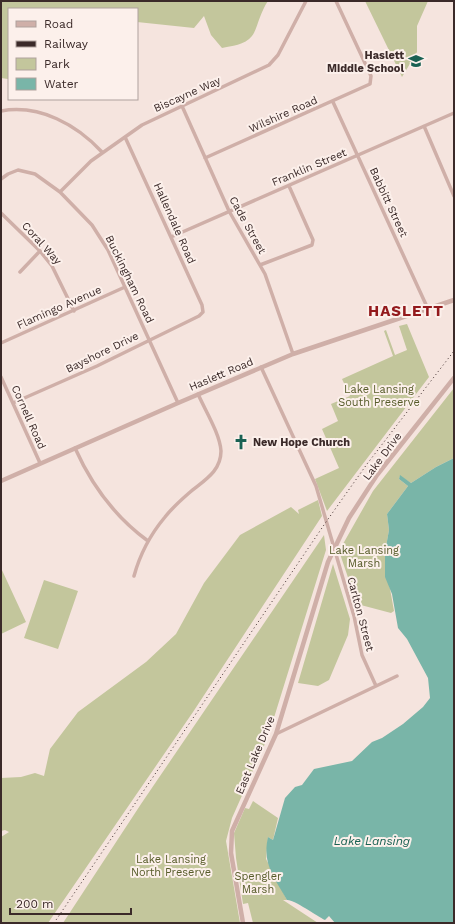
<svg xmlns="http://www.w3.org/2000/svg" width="455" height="924" font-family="'Work Sans',sans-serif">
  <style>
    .green { fill: #c3c69c }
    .water { fill: #79b5a8 }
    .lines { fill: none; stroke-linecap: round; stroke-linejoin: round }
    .minor { stroke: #cfafa8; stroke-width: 3.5 }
    .tertiary { stroke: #cfafa8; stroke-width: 4.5 }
    .rail { stroke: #3b2a29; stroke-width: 1; stroke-dasharray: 1 3; stroke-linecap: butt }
    .labels { text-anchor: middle; stroke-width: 4; stroke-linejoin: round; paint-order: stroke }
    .poi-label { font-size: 11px; font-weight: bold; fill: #3b2a29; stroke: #fcf0eb; text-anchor: end }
    .street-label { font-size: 11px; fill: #3b2a29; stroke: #fcf0eb }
    .park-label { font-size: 11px; fill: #575c2a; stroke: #fcf0eb }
    .water-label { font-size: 12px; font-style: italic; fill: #196153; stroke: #fcf0eb }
    .district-label { font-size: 15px; font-weight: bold; letter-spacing: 1px; fill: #93191c; stroke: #fcf0eb }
  </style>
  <rect width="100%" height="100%" fill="#f5e4de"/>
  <!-- green -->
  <path class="green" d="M1 1H268C260 12 257 30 252 36 245 45 231 46 222 48L211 35 204 16 194 28 137 22V9H9L8 79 1 78Z
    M365 1H428L417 26V52L402 77Z
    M407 324 429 377 327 511 315 479 339 468 322 429 338 421 331 404 350 396 342 379 393 356 384 331 386 330 395 355 407 350 399 326Z
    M454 388V458L436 467 411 483 400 476 399 479 408 486 387 514 389 530 385 552V576L389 583 394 611 391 613 357 604 339 551 373 491Z
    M318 500 322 516 193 712 48 923H1V837L9 832 5 830 1 831V778L21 777 35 773 44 776 50 749 78 712 146 662 176 634 204 583 240 535 291 507 299 514 298 510Z
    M324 535 326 550 268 737 232 818 226 841 240 923H63L141 804Z
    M333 564 350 619 348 635 329 680 318 686 298 683Z
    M1 568 26 622 1 634Z
    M44 580 78 591 58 649 24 638Z
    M253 801 278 818 273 840 268 837 266 859 287 900H283L318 923H253L248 903 243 904 236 858 234 833 245 808 249 809Z"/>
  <!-- water -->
  <path class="water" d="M454 458V923H335L329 916 325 920C317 916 293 899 287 900 274 877 262 864 268 837L273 840 285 798 295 787 302 785 314 769 352 761 372 742 382 738 403 724 423 707 430 698 428 678 407 639 398 628 392 594 385 577V552L389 530 387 514 408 486 399 479 400 475 411 483 436 467Z"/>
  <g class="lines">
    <!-- minor -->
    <path class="minor" d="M333 102 428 309
      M182 106 229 211 265 274 293 354
      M1 111C40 104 77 125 102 152
      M424 126 454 196
      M205 158 370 84 371 76 336 1
      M1 179 8 174 18 170 35 174 60 192 92 225 108 250 178 403
      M60 192 91 161 142 125 269 65 278 55 306 1
      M1 213 40 251 52 266 74 311
      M171 237 454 113
      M260 265 312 245 313 240 289 186
      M20 272 40 251
      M1 343 125 287
      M261 367 316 486 354 616 362 655 376 686
      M1 377 40 463
      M13 403 97 366 199 316 203 312 202 305 125 137
      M75 448C92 486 115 517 148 541
      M134 576C140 554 150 535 165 517 172 508 181 500 189 493 203 481 221 472 221 451 220 434 205 410 198 394
      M276 734 397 676"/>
    <!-- tertiary -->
    <path class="tertiary" d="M1 481 178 403 293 354 454 300
      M243 923 231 853 232 831 276 734 328 562 349 518 377 475 454 378"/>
    <!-- rail -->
    <path class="rail" d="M54 923 326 522 367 464 454 351"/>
  </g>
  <!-- icons -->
  <defs>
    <g id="school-bare" transform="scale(1.2)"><path d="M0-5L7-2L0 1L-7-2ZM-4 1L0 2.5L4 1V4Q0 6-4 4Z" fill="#196153" stroke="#fcf0eb" stroke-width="2.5" paint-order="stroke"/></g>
    <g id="church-bare" transform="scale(1.2)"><path d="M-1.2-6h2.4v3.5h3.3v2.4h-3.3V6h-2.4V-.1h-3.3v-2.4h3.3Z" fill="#196153" stroke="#fcf0eb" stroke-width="2.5" paint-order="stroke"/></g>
  </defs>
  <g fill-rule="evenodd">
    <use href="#school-bare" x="416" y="61"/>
    <use href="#church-bare" x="241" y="442"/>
  </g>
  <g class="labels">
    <!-- poi labels -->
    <g class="poi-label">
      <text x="404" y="59">Haslett<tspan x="404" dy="13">Middle School</tspan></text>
      <text x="253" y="446" text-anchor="start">New Hope Church</text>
    </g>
    <!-- street labels -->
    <g class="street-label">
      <text transform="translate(187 94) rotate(-24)" y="4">Biscayne Way</text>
      <text transform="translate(283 114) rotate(-24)" y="4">Wilshire Road</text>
      <text transform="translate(309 167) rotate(-23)" y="4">Franklin Street</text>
      <text transform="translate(389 202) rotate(65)" y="4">Babbitt Street</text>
      <text transform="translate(175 223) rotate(66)" y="4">Hallendale Road</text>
      <text transform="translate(248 225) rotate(61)" y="4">Cade Street</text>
      <text transform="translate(42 243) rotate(48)" y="4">Coral Way</text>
      <text transform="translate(130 279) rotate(64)" y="4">Buckingham Road</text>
      <text transform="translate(59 307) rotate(-24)" y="4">Flamingo Avenue</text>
      <text transform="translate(102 352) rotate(-26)" y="4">Bayshore Drive</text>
      <text transform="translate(221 374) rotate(-23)" y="4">Haslett Road</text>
      <text transform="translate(29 417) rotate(66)" y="4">Cornell Road</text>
      <text transform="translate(382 456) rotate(-53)" y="4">Lake Drive</text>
      <text transform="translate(361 614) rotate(75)" y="4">Carlton Street</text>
      <text transform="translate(255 755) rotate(-67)" y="4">East Lake Drive</text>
    </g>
    <!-- park labels -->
    <g class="park-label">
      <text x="379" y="393">Lake Lansing<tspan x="379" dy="13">South Preserve</tspan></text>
      <text x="364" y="554">Lake Lansing<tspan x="364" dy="13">Marsh</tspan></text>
      <text x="171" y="863">Lake Lansing<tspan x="171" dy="13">North Preserve</tspan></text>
      <text x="258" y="880">Spengler<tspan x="258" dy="13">Marsh</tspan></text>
    </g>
    <!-- water labels -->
    <g class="water-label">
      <text x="372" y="845">Lake Lansing</text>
    </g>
    <!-- district labels -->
    <g class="district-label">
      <text x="406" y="316">HASLETT</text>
    </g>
  </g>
  <!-- border -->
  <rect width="455" height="924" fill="none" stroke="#3b2a29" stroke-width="4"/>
  <!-- legend -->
  <rect x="8" y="8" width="130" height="92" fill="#fcf0eb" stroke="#afa19d"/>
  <rect x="16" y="21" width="20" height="6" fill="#cfafa8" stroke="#afa19d"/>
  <text x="44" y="28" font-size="12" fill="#3b2a29">Road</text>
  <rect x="16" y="41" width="20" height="6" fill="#3b2a29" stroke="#afa19d"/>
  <text x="44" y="48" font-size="12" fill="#3b2a29">Railway</text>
  <rect x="16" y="58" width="20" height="12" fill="#c3c69c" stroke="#afa19d"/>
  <text x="44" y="68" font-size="12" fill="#3b2a29">Park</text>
  <rect x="16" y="78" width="20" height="12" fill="#79b5a8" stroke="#afa19d"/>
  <text x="44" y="88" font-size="12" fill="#3b2a29">Water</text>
  <!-- scale -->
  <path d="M10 908v6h121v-6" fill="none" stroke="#3b2a29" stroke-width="2"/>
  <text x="16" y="908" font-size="12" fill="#3b2a29" stroke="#fcf0eb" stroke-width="3" paint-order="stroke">200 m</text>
</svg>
